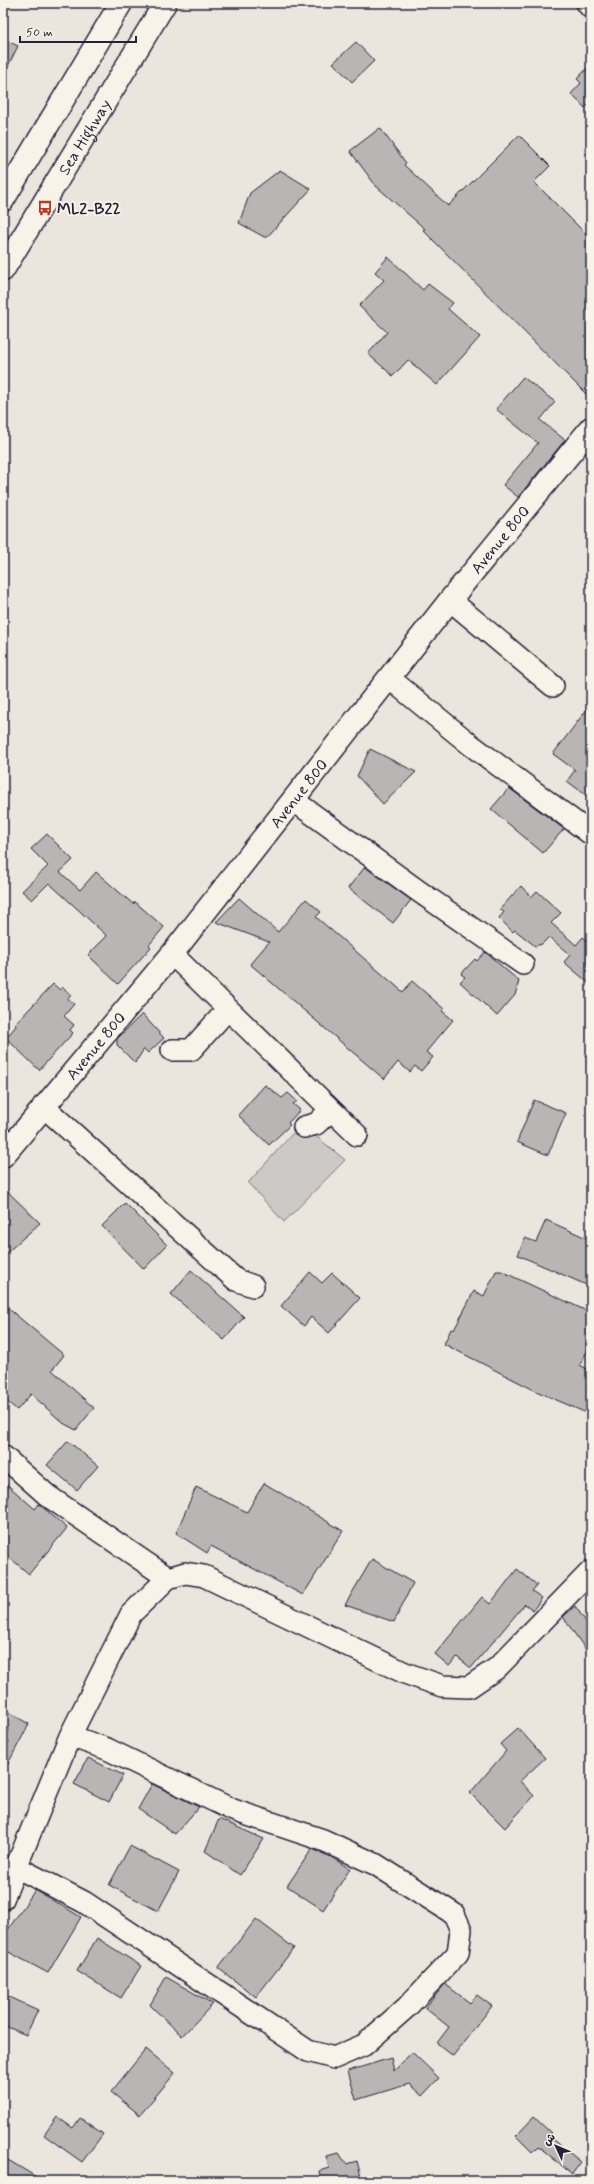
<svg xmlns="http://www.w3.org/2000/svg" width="594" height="2184" font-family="Mynerve,'Playpen Sans Arabic',sans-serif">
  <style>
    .green { fill: #cdc9c6; stroke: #787680 }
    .building { fill: #b8b6b5; stroke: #22223b }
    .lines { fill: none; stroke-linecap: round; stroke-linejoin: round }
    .minor-casing { stroke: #22223b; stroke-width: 24 }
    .major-casing { stroke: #22223b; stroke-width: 25 }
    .highway-casing { stroke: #22223b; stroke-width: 25 }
    .minor { stroke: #f7f3e8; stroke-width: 21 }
    .major { stroke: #f7f3e8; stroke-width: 22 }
    .highway { stroke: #f7f3e8; stroke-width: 22 }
    .labels { text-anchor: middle; stroke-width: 4; stroke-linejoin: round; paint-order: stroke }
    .street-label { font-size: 16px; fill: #22223b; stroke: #f7f3e8 }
    .poi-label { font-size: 16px; font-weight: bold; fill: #22223b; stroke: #f7f3e8; text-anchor: start }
  </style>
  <rect width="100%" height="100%" fill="#eae6de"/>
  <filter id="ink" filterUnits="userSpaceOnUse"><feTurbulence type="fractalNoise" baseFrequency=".025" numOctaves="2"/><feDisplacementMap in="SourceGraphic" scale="8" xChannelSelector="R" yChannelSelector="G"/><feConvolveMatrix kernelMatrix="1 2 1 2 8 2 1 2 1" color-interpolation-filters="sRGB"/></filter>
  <g filter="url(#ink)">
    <!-- green -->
    <path class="green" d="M301 1124 345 1160 284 1222 248 1183Z"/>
    <!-- building -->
    <path class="building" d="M3 39 18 46 3 76Z
      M356 42 374 61 352 82 333 63Z
      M591 64V102L585 108 571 94 581 83 577 79Z
      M380 128 406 163 404 165 448 206 519 135 550 166 534 182 591 239V399L423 230 425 229 376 186 350 151Z
      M280 170 311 189 266 238 239 223 250 193Z
      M388 257 423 290 428 284 453 303 448 309 480 337 437 385 408 360 393 376 368 354 387 332 359 306 384 280 375 272Z
      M523 377 555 402 540 420 565 440 518 497 503 485 538 443 496 409Z
      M591 704V799L567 781 575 770 553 754Z
      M370 749 416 772 383 804 357 776Z
      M509 788 564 829 543 853 491 809Z
      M47 834 73 860 60 872 80 890 96 872 133 904 135 902 164 927 149 945 151 947 118 984 88 955 107 936 49 883 32 900 22 891 48 866 31 849Z
      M365 867 411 900 393 923 348 888Z
      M521 886 531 897 537 891 561 913 551 923 576 945 583 937 591 944V985L564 962 570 955 549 937 542 944 535 946 515 930 513 932 499 918 504 912 500 909Z
      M239 898 278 932 306 899 321 912 316 917 403 992 412 981 444 1009 442 1011 453 1020 426 1052 433 1057 421 1071 415 1066 410 1072 398 1062 384 1079 250 964 269 942 216 922Z
      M485 952 519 981 515 995 497 1016 460 982 465 977 461 974 475 959 477 961Z
      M53 984 60 990 62 987 71 995 68 999 74 1004 64 1016 74 1025 70 1030 73 1033 39 1070 6 1038 16 1026 15 1024Z
      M142 1014 164 1038 148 1053 144 1049 135 1063 117 1045V1039Z
      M265 1085 282 1098 288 1093 297 1101 293 1104 300 1110 288 1123 290 1125 269 1145 238 1115Z
      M534 1100 566 1113 548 1155 517 1142Z
      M3 1187 40 1223 3 1256Z
      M125 1203 167 1245 144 1269 102 1226Z
      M546 1220 591 1240V1287L518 1255 525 1238 536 1242Z
      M191 1270 244 1317 224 1340 171 1294Z
      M496 1271H501L591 1313V1343L580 1365 591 1371V1415L536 1391 444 1344 451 1329 454 1330 474 1291 484 1296Z
      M310 1272 322 1283 332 1273 360 1298 329 1333 311 1317 304 1326 281 1306Z
      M3 1304 64 1355 52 1370 94 1408 76 1430 63 1423 31 1394 17 1410 3 1398Z
      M68 1441 98 1466 77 1490 47 1465Z
      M3 1481 35 1509 39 1504 67 1528 29 1574 3 1552Z
      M264 1483 343 1531 303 1595 211 1546 207 1553 176 1533 196 1487 247 1512Z
      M372 1559 413 1583 394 1622 345 1605Z
      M517 1569 537 1585 532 1591 542 1598 533 1610 525 1604 471 1668 457 1657 449 1666 435 1654 482 1597 490 1604Z
      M575 1606 591 1629V1657L563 1617Z
      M3 1709 29 1724 3 1773Z
      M518 1728 545 1758 520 1781 534 1796 505 1828 470 1793 506 1751 500 1744Z
      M88 1758 123 1775 109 1802 74 1784Z
      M152 1784 199 1807 175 1834 138 1809Z
      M219 1819 264 1839 240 1875 205 1851Z
      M130 1846 179 1872 158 1911 109 1885Z
      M312 1849 331 1857 350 1869 323 1910 287 1886Z
      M35 1890 81 1917 48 1973 3 1949V1937Z
      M256 1919 294 1948 256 1997 218 1968Z
      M97 1938 141 1966 121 1998 77 1971Z
      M166 1977 213 2004 182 2036 150 2005Z
      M445 1984 470 2003 477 1995 492 2006 453 2056 437 2043 449 2027 425 2008Z
      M3 1994 38 2010 26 2035 3 2025Z
      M146 2049 175 2073 140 2115 111 2092Z
      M412 2052 439 2078 422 2096 409 2084 356 2100 348 2071 391 2058 394 2071Z
      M57 2117 73 2128 80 2118 103 2134 82 2162 44 2135Z
      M534 2117 551 2133 548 2135 581 2162 572 2174 538 2146 532 2152 516 2136Z
      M339 2153 346 2164 357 2161 362 2181H321L319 2171 329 2168 326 2156Z
      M3 2157 43 2181H3Z"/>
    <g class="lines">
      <!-- minor casing -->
      <g class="minor-casing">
        <path id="minor" d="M587 3 591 8
          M450 600 553 686
          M389 678 471 745 591 834
          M293 800 417 890 523 964
          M172 954 357 1135
          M172 1050H191L228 1009
          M43 1106 236 1280 253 1286
          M304 1127 316 1124 331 1110
          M3 1456 48 1496 168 1578
          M16 1867 84 1902 308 2051 334 2058 364 2045 407 2007 458 1953 461 1930 454 1914 375 1864 323 1840 233 1810 107 1749 70 1736
          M3 1899 70 1736 131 1614 168 1578 185 1573 204 1576 405 1673 442 1686 469 1687 497 1668 591 1571"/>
      </g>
      <!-- major casing -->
      <g class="major-casing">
        <g id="major">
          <path id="s1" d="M3 1156 172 954 450 600 591 428"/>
        </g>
      </g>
      <!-- highway casing -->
      <g class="highway-casing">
        <g id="highway">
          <path d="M3 200 121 3"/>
          <path id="s2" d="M3 270 165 3"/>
        </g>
      </g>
      <!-- minor -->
      <use href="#minor" class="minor"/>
      <!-- major -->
      <use href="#major" class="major"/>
      <!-- highway -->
      <use href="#highway" class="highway"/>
    </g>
  </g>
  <!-- icons -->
  <defs>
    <g id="bus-bare" transform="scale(1.2)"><path d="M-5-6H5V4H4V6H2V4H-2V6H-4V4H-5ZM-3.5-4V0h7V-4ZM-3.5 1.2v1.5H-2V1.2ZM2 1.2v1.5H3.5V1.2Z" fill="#c8321e" stroke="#f7f3e8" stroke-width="2.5" paint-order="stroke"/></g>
  </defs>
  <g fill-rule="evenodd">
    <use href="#bus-bare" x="45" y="208"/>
  </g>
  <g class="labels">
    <!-- street labels -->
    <g class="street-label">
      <text dy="6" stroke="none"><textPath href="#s2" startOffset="156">Sea Highway</textPath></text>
      <text dy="6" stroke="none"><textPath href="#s1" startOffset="792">Avenue 800</textPath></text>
      <text dy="6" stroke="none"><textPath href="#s1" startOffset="468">Avenue 800</textPath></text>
      <text dy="6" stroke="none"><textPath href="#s1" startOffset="144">Avenue 800</textPath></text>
    </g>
    <!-- poi labels -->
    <g class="poi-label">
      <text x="57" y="214">ML2-B22</text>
    </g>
  </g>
  <!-- margin -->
  <rect width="594" height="2184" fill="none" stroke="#f7f3e8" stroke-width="16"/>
  <rect x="8" y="8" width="578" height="2168" fill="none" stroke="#22223b" stroke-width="1.5" filter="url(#ink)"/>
  <!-- north arrow -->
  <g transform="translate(556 2146) rotate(314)" stroke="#f7f3e8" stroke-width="3" paint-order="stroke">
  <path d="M0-3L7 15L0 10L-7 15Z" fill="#22223b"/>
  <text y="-6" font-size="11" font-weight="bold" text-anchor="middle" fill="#22223b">ش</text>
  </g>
  <!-- scale -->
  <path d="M20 36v6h116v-6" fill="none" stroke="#22223b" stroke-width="2"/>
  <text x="26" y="36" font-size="12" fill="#22223b" stroke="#f7f3e8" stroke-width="3" paint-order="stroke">50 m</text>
</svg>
